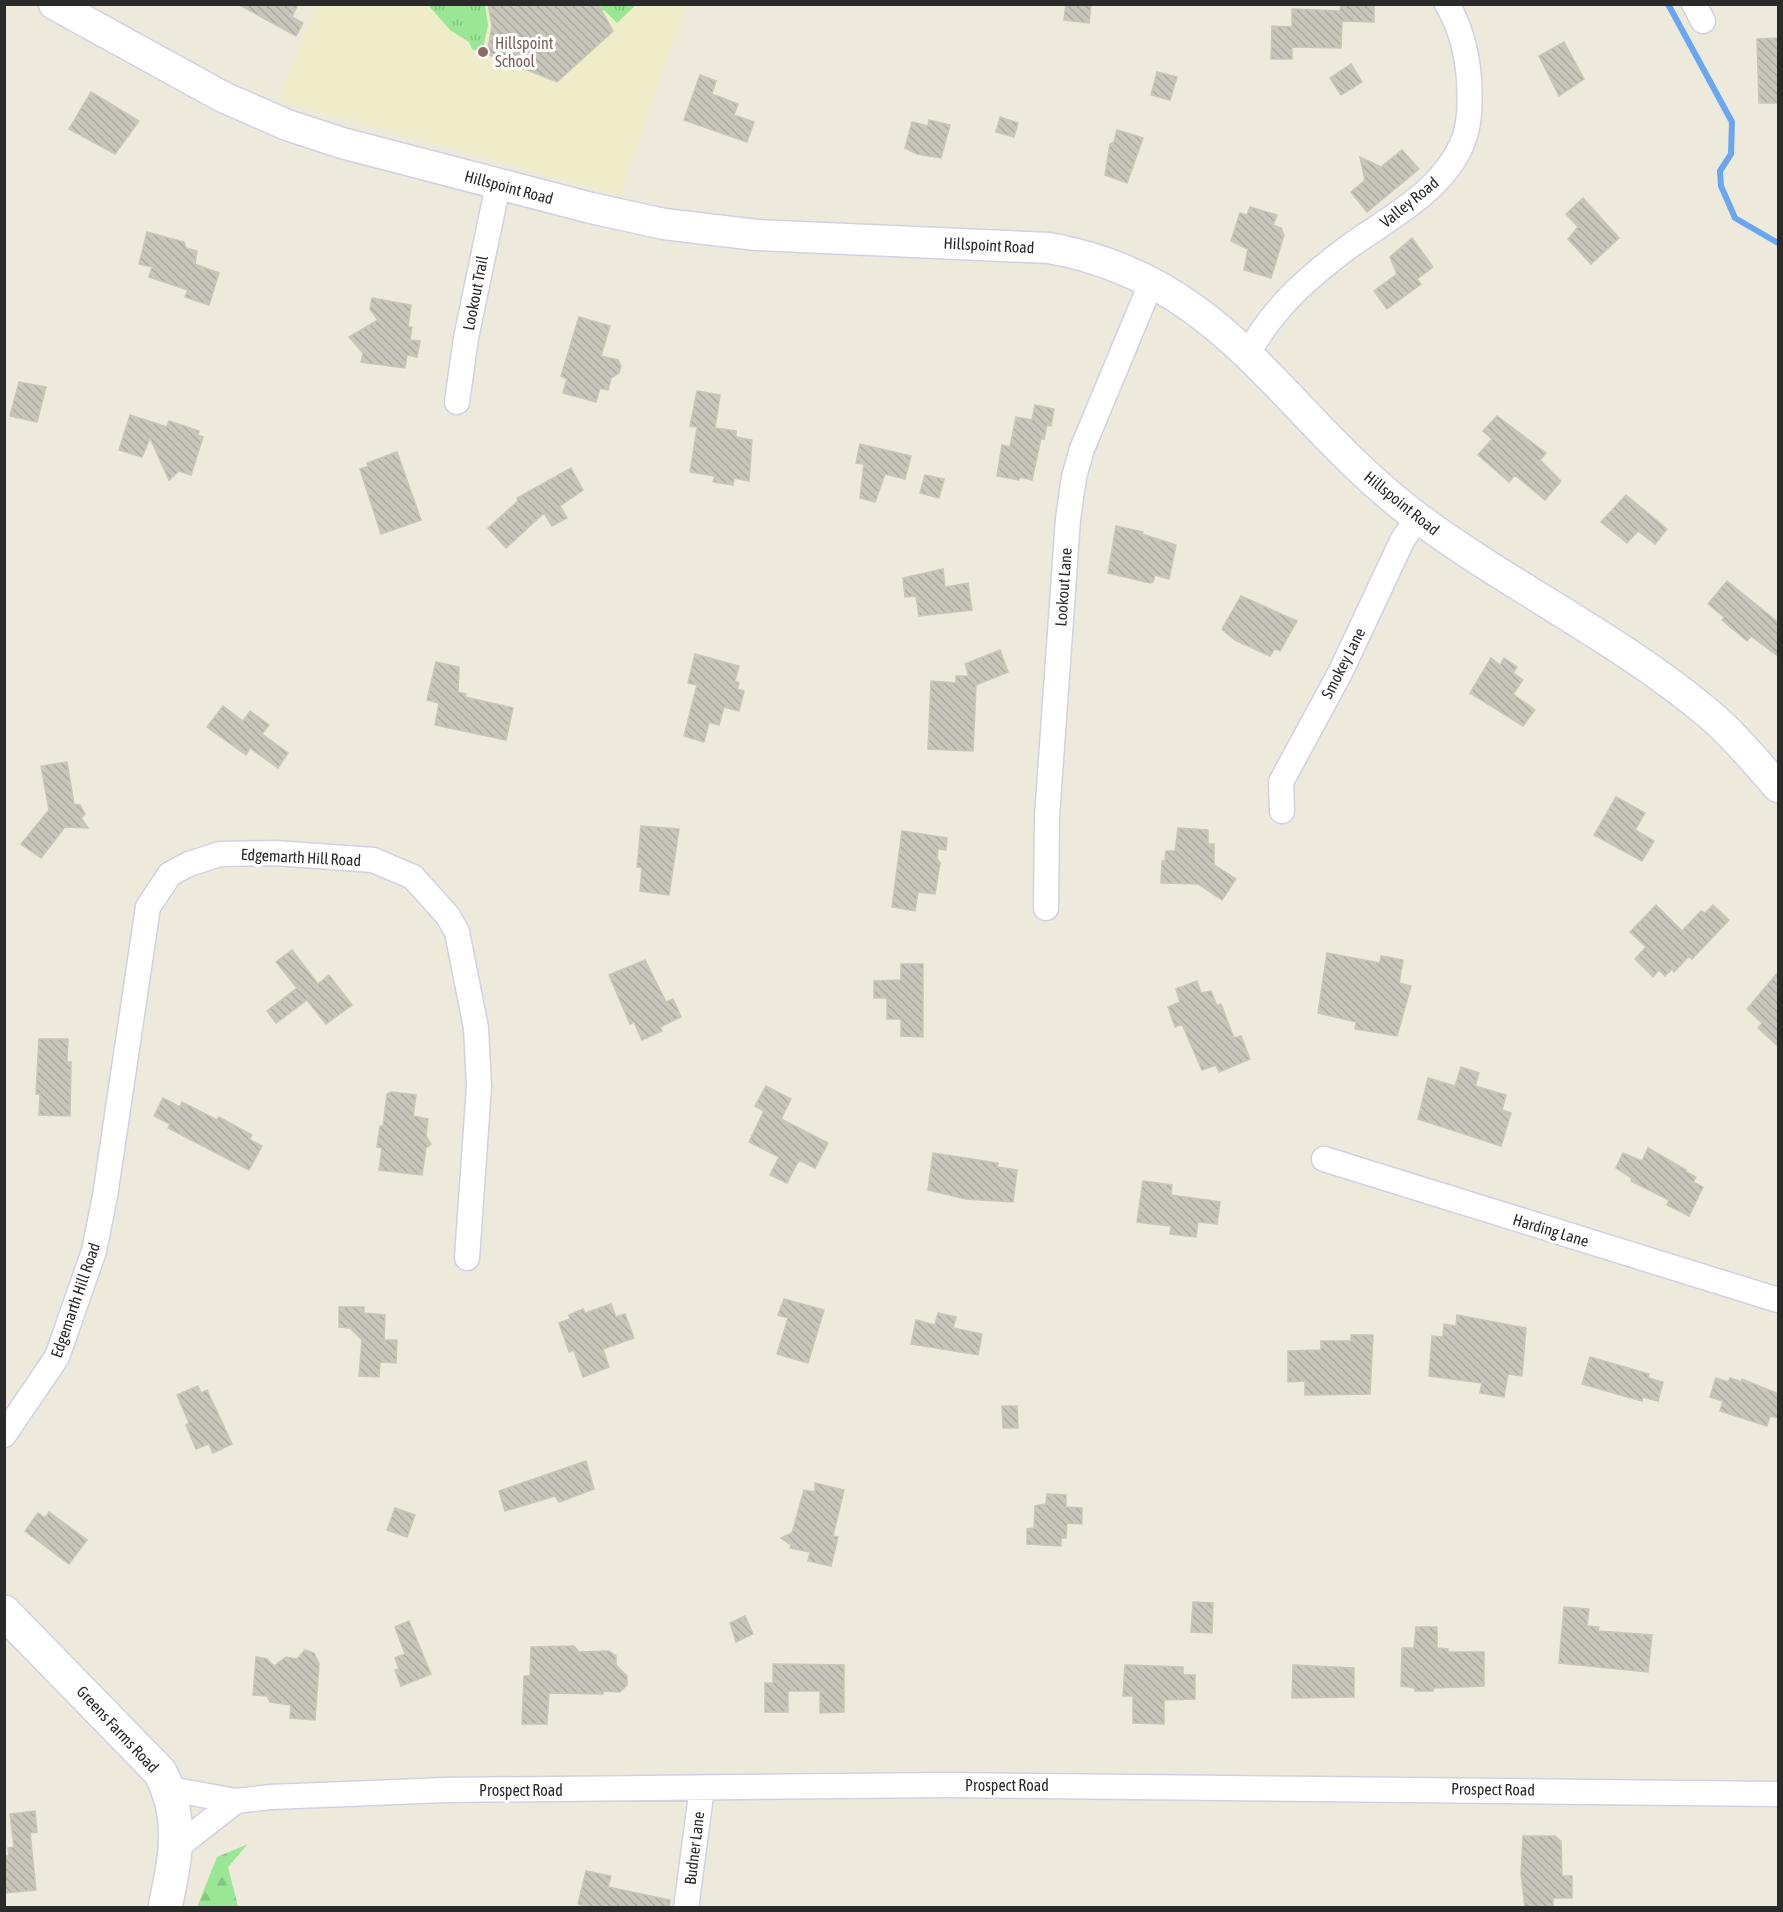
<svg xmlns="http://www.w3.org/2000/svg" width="1783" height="1912" font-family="'Asap Condensed',sans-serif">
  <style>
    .education { fill: #efedc9 }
    .forest { fill: url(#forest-firs) }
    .park { fill: url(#park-tufts) }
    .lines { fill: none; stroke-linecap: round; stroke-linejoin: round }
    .stream { stroke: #69a7f3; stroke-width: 6 }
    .building { fill: url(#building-back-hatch); stroke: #c8c6b4; stroke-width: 1.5 }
    .minor-casing { stroke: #d2d0e3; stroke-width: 27 }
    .tertiary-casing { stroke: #d2d0e3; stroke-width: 33 }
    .secondary-casing { stroke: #d2d0e3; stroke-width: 36 }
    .minor { stroke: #fff; stroke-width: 24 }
    .tertiary { stroke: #fff; stroke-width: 30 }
    .secondary { stroke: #fff; stroke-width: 33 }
    .education-dot { fill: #8d6e63; stroke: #fff; stroke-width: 2 }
    .labels { text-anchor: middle; stroke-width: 6; stroke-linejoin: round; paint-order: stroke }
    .education-label { font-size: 16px; fill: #785e54; stroke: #fff; text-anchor: start }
    .street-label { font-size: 16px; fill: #2a2a2a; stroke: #fff }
  </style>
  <defs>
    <pattern id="forest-firs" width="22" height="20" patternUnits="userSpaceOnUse" patternTransform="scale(1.5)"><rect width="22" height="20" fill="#99e695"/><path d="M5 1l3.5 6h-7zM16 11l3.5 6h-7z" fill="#84c581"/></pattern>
    <pattern id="park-tufts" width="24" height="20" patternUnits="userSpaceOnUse" patternTransform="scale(1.5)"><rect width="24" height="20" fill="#99e695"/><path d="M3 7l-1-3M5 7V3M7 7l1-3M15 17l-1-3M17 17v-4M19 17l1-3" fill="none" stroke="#84c581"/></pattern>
    <pattern id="building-back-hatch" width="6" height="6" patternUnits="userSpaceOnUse" patternTransform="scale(1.5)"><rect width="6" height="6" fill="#c8c6bb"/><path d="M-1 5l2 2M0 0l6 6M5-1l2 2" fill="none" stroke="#acaaa1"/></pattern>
  </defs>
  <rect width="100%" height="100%" fill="#edeadb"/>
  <!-- education -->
  <path class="education" d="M316 5H686L620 195 278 100Z"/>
  <!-- forest -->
  <path class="forest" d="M248 1844 228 1867 238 1907H197L217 1857Z"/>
  <!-- park -->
  <path class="park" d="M428 5H485L488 25 482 53 472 49 469 42 450 30Z
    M600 5H636L617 23 604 10 602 11Z"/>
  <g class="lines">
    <!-- stream -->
    <path class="stream" d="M1668 4 1732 122 1731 154 1720 171 1721 186 1735 218 1778 243"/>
  </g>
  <!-- building -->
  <path class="building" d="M238 4H298L292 17 303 23 296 36Z
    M488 4H598L613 31 557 82 487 54 492 26Z
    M1066 4H1091L1089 23 1064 20Z
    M1341 4H1374V22L1342 21 1341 48 1292 47V59H1271L1272 26 1292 27V9L1340 11Z
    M1779 38V103H1759L1757 39Z
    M1564 42 1584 79 1559 96 1539 56Z
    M1351 64 1362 82 1341 95 1330 78Z
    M1157 72 1177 77 1170 100 1151 95Z
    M700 75 716 81 712 94 738 104 734 115 754 122 747 142 684 120Z
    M91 92 139 121 115 154 69 129Z
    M1000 117 1018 123 1014 137 996 132Z
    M929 120 950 125 941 158 917 154 905 148 912 122 928 126Z
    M1117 130 1143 138 1127 183 1105 175 1110 144 1114 142Z
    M1402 150 1419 169 1367 212 1351 192 1365 180 1360 157 1381 167Z
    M1583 198 1619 238 1591 264 1568 239 1578 227 1566 214Z
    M1250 207 1277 215 1273 225 1281 228 1284 235 1271 278 1244 270 1248 249 1231 241 1240 213 1247 215Z
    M147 232 184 242 186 248 197 251 195 264 219 273 209 305 185 297 188 290 149 277 152 267 139 264Z
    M1412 238 1433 267 1417 279 1421 284 1387 309 1374 291 1397 274 1390 257Z
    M372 298 411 305 408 327H412L410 340 420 341 417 357 407 355 405 368 361 362 363 353 349 337 378 320 370 309Z
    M579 317 610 326 601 356 618 360 621 366 619 373 611 378 608 390 600 388 596 402 563 393 567 379 561 376Z
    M19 382 46 387 37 422 10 416Z
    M697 391 720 395 715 428 736 431V437L752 440 749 481 734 478 733 485 713 482 715 476 690 472 696 434 697 427 690 426Z
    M1035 405 1054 409 1051 426 1047 425 1044 439 1041 438 1032 480 1020 477 1019 480 997 476 1002 445 1010 447 1016 417 1032 420Z
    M130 415 167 427 169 421 199 431 198 435 203 437 191 475 179 471 169 480 150 438 142 457 119 450Z
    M1497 416 1546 453 1540 460 1561 481 1545 500 1515 475 1509 482 1478 455 1492 439 1483 431Z
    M860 444 911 456 905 479 885 474 875 502 860 498 864 464 856 463Z
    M397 452 421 520 381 534 360 469 368 466 367 463Z
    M571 468 583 490 560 506 567 518 552 526 544 513 506 548 488 528 518 501 517 498Z
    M925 475 944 479 939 498 920 493Z
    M1626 495 1667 529 1655 544 1638 531 1627 543 1601 522Z
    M1116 526 1143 532 1142 534 1176 545 1169 579 1155 575 1153 582 1150 583 1108 573Z
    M943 569 945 587 968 583 972 610 919 616 916 596 905 597 903 578Z
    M1727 581 1779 623V657L1751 636 1747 641 1722 620 1724 617 1708 604Z
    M1241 596 1297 621 1280 651 1275 648 1270 656 1235 640 1222 629Z
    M1000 650 1008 672 976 685 973 751 928 749 931 681 956 683V676H969L965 664Z
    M695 654 739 666 735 681 739 683 737 689 744 691 739 711 724 707 719 725 709 722 704 742 684 736 697 685 688 683Z
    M1491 658 1500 665 1504 658 1517 667 1513 673 1523 680 1513 694 1535 710 1523 726 1470 693Z
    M436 662 459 667 458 692 466 694 465 697 513 708 506 740 435 725 439 703 427 700Z
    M223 706 243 721 250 711 269 725 262 734 288 753 278 768 250 748 246 755 207 727Z
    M67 762 74 804 80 805 85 814 81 818 88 828 65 827 41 858 21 844 49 810 41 766Z
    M1616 797 1645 813 1635 830 1654 841 1642 861 1594 835Z
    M641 826 679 829 669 895 640 891 642 868 637 867Z
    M1178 828 1208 830V844H1214V865L1236 879 1222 900 1198 884 1161 883 1162 861H1165L1166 851H1175Z
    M902 831 947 838 946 850 938 849 937 858 940 863 935 894 918 892 915 911 892 907Z
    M1656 905 1682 931 1701 911 1705 913 1713 905 1729 920 1692 959 1689 956 1674 972 1672 969 1665 976 1659 970 1653 977 1635 959 1646 947 1630 932Z
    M292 950 318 984 329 975 352 1005 326 1024 307 1000 276 1023 267 1011 297 988 276 962Z
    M1327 953 1380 963 1381 956 1403 960 1399 983 1411 986 1397 1036 1355 1029 1356 1022 1318 1013Z
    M645 960 666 1002 673 999 681 1017 660 1027 662 1031 642 1040 634 1022 630 1024 609 975Z
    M901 964H923V1037L901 1036V1019H887V998H874V981L901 980Z
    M1779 971V1047L1758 1028 1762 1023 1747 1009Z
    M1197 981 1201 993 1211 991 1217 1006 1221 1004 1234 1038 1241 1036 1250 1059 1219 1072 1216 1065 1202 1070 1182 1024 1175 1027 1168 1007 1180 1002 1176 989Z
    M39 1039H68L67 1062H71L70 1116 39 1115 40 1094H36Z
    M1461 1067 1479 1073 1475 1086 1506 1095 1502 1110 1511 1113 1501 1146 1418 1119 1428 1078 1455 1086Z
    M766 1086 791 1099 781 1119 828 1143 815 1168 799 1160 787 1183 770 1175 779 1157 749 1142 764 1111 755 1106Z
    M391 1092 416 1095 413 1116 428 1119 426 1136 431 1144 426 1148 422 1175 379 1170 382 1148 377 1147 380 1126H383L387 1094Z
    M163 1098 180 1107 182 1102 217 1120 219 1117 252 1135 249 1139 262 1146 249 1170 168 1128 170 1124 154 1116Z
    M1648 1148 1686 1170 1685 1171 1696 1177 1693 1182 1703 1187 1689 1216 1667 1205 1669 1200 1631 1181 1632 1178 1616 1168 1623 1153 1642 1161Z
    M933 1153 998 1163 997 1167 1017 1170 1013 1202 966 1199 928 1190Z
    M1143 1181 1172 1185 1171 1195 1220 1202 1217 1224 1198 1222 1196 1237 1170 1234 1171 1226 1137 1222Z
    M784 1299 824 1310 808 1363 777 1354 788 1318 778 1315Z
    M611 1304 616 1317 625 1314 634 1338 603 1349 609 1367 583 1377 574 1350 569 1352 559 1323 570 1319 569 1315 583 1309 585 1313Z
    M339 1307H364V1313L385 1315 384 1340H397L396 1363 380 1362 379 1377 359 1376 362 1340 350 1328 339 1327Z
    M938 1313 956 1317 953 1328 982 1334 978 1355 911 1344 916 1320 935 1325Z
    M1457 1315 1526 1328 1522 1376 1508 1374 1504 1397 1480 1393 1482 1383 1429 1376 1432 1336 1443 1337 1444 1324 1456 1326Z
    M1351 1335H1373L1370 1394 1305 1395V1381L1288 1382V1351L1321 1350V1341H1351Z
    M1590 1357 1649 1374 1648 1378 1663 1382 1658 1401 1643 1397 1642 1401 1582 1384Z
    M1716 1378 1728 1382 1730 1378 1742 1382V1379L1779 1394V1418L1770 1416 1767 1426 1720 1411 1723 1401 1710 1397Z
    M198 1386 201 1393 207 1390 232 1444 213 1453 209 1444 196 1449 186 1425 189 1423 177 1395Z
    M1002 1406H1017L1018 1428H1003Z
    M586 1461 594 1489 559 1502 555 1496 505 1511 499 1491Z
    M815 1483 844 1490 833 1536 838 1537 831 1566 808 1561 810 1552 790 1548 791 1545 781 1538 792 1533 804 1490 815 1492Z
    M1047 1494 1066 1495V1507L1082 1508V1524L1067 1523 1066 1538H1061V1546L1027 1544V1529L1034 1528 1035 1506 1046 1504Z
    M395 1508 415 1515 407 1537 387 1530Z
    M49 1512 87 1540 69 1564 25 1531 38 1513 45 1518Z
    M1193 1602 1213 1603 1212 1633 1191 1632Z
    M1564 1607 1589 1609 1587 1626 1599 1627 1598 1631 1652 1635 1648 1672 1559 1663Z
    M745 1616 753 1634 736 1642 730 1623Z
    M409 1621 431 1674 401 1686 395 1670 399 1669 395 1658 405 1654 395 1627Z
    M1416 1627H1437V1648L1448 1649V1652H1484V1686L1434 1688 1433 1691H1415V1688L1401 1686 1402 1648H1414Z
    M574 1646 579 1652 609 1651 616 1656V1665L627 1676V1685L620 1692 603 1691V1694L549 1693 547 1724H522L524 1676H530L531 1647Z
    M305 1650 314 1653 319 1664 315 1720 290 1718 291 1705 270 1702 267 1696 253 1695 256 1657 267 1659 274 1666 286 1657 297 1659Z
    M773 1664 844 1665V1712L820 1713V1691H788V1712H765V1683H773Z
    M1125 1665 1183 1667V1675H1195V1699L1164 1700V1724L1133 1723V1696H1123Z
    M1293 1665 1354 1668V1697L1292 1698Z
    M35 1811 37 1832 30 1833 36 1890 4 1893V1856H9L8 1848 14 1847 10 1814Z
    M1523 1836H1555L1561 1841 1562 1876H1572V1898H1553V1908L1525 1907 1521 1874Z
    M586 1871 611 1876 608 1887 670 1900 669 1908H594L578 1904Z"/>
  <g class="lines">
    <!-- minor casing -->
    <g class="minor-casing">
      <path id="minor" d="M1694 4 1703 21
        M1248 354C1272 309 1306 279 1347 248 1387 219 1440 193 1461 146 1471 125 1470 101 1469 79 1467 54 1460 26 1447 4
        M457 402 466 338 498 185
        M1282 811 1281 782 1340 673 1402 541 1417 518
        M1046 908 1047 817 1068 519 1074 477 1082 449 1152 281
        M1324 1159 1778 1300
        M4 1435 57 1357 94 1251 105 1196 148 907 170 874 189 864 220 854 275 853 373 860 413 877 421 886 448 916 457 932 476 1028 479 1086 467 1258
        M169 1789 236 1801 271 1797 446 1790 946 1785 1778 1794
        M177 1847 236 1801
        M686 1908 702 1788"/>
    </g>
    <!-- tertiary casing -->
    <g class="tertiary-casing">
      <path id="tertiary" d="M54 4 223 97 287 125 342 143 591 208 664 224 757 235 1049 248C1230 280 1284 419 1418 518 1511 587 1620 639 1709 714 1735 736 1756 762 1778 787"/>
    </g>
    <!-- secondary casing -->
    <g class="secondary-casing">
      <path id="secondary" d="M4 1612 160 1772C185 1820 175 1858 165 1908"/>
    </g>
    <!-- minor -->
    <use href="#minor" class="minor"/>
    <!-- tertiary -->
    <use href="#tertiary" class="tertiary"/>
    <!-- secondary -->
    <use href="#secondary" class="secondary"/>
  </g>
  <!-- markers -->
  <circle class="education-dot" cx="483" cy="52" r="6"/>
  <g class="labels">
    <!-- education labels -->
    <g class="education-label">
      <text x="495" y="49">Hillspoint<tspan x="495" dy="18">School</tspan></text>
    </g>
    <!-- street labels -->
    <g class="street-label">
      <text transform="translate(509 187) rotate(15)" y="6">Hillspoint Road</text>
      <text transform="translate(1409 202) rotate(-39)" y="6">Valley Road</text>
      <text transform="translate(989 245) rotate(3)" y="6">Hillspoint Road</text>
      <text transform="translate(475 293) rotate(-79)" y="6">Lookout Trail</text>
      <text transform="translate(1402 503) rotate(39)" y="6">Hillspoint Road</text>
      <text transform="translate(1063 587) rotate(-86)" y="6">Lookout Lane</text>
      <text transform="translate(1343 663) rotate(-63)" y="6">Smokey Lane</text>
      <text transform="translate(301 857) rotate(3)" y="6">Edgemarth Hill Road</text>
      <text transform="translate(1551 1230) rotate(17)" y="6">Harding Lane</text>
      <text transform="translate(75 1300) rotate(-71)" y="6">Edgemarth Hill Road</text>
      <text transform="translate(118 1729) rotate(47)" y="6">Greens Farms Road</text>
      <text x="1007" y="1791">Prospect Road</text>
      <text transform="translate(1493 1789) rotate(1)" y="6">Prospect Road</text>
      <text x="521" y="1796">Prospect Road</text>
      <text transform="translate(694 1848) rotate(-83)" y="6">Budner Lane</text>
    </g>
  </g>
  <!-- border -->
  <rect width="1783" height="1912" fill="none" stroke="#2a2a2a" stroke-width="12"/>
</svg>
